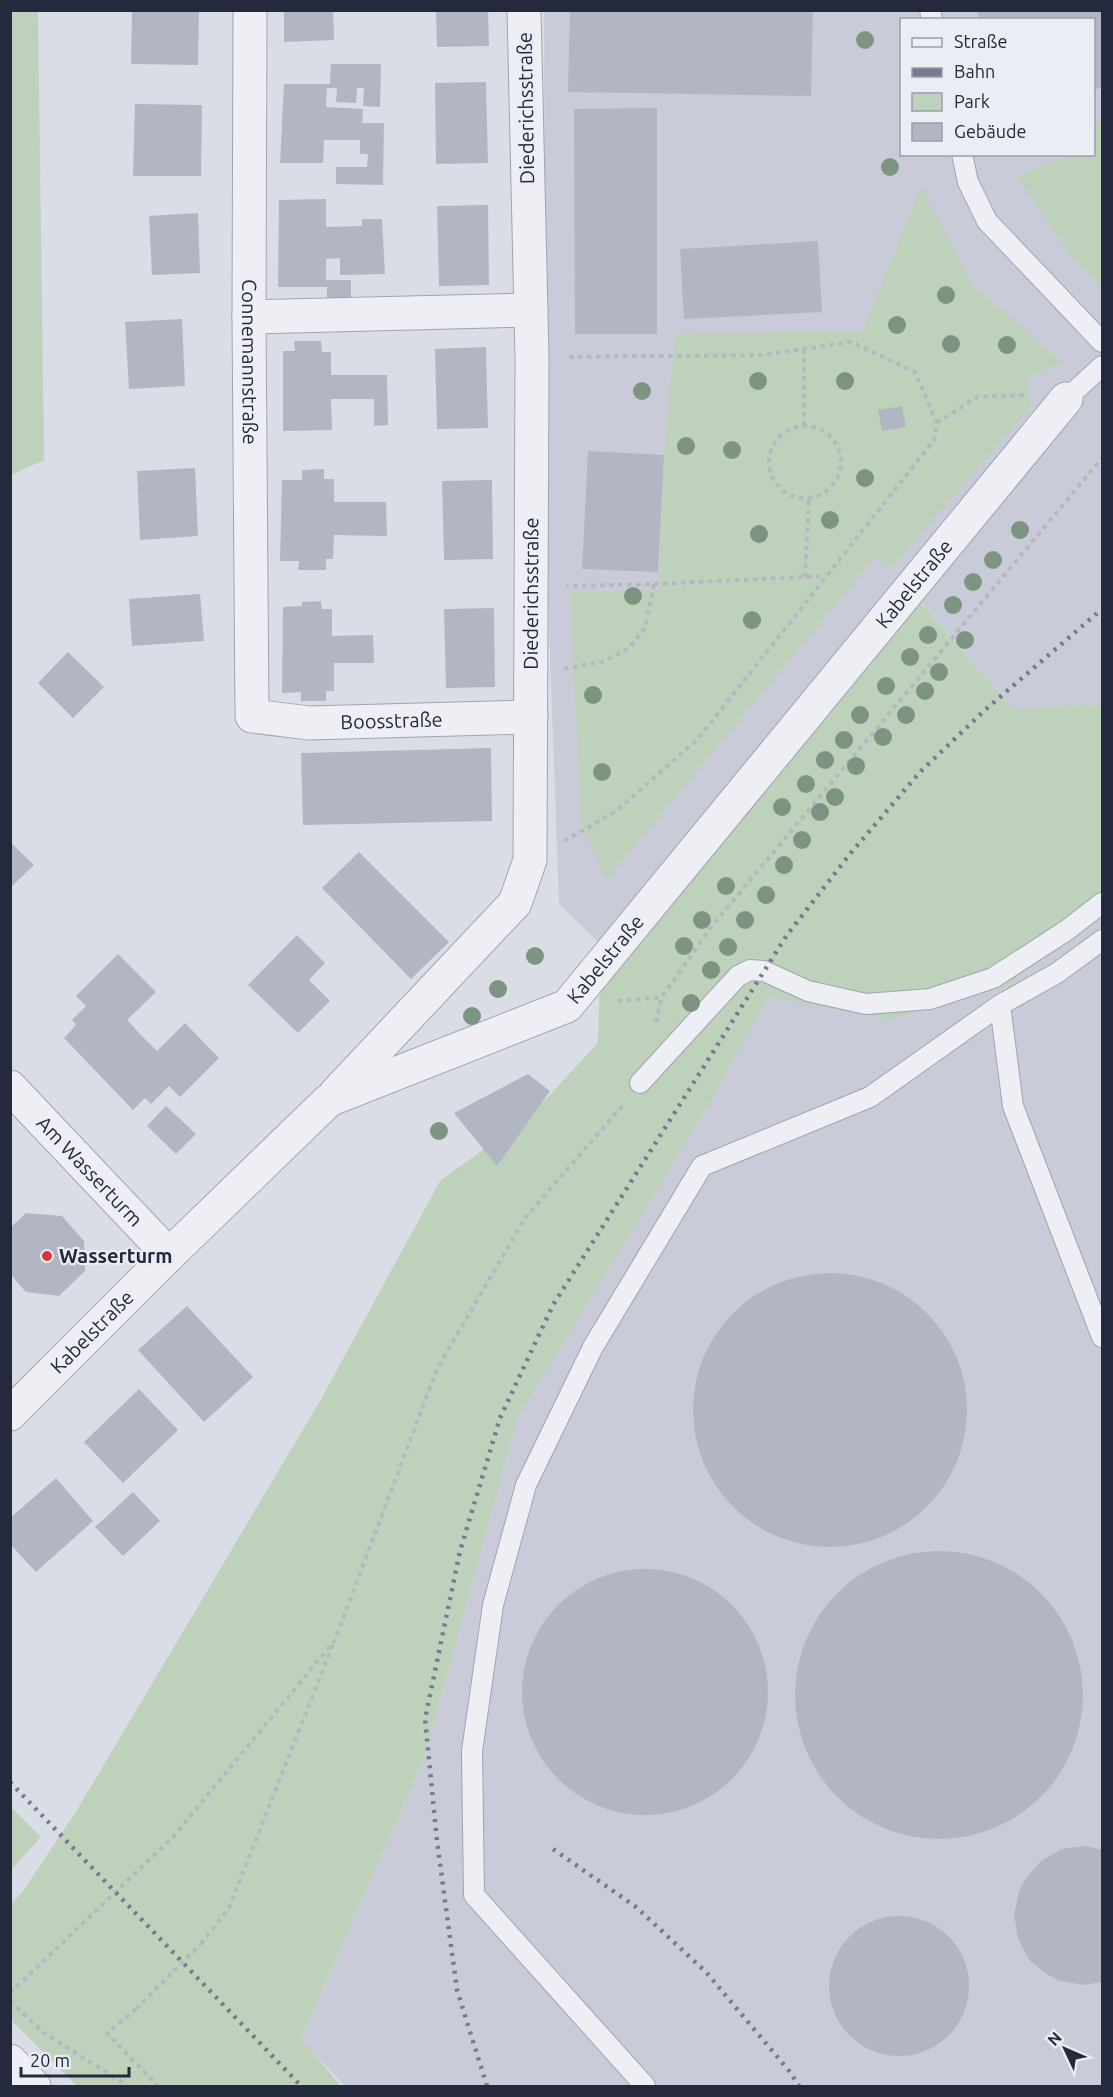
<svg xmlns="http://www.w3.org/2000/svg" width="1113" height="2097" font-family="Ubuntu,sans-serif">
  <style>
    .built { fill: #c9ccd8; fill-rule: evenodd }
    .green { fill: #bdd1bb }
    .building { fill: #b2b6c3 }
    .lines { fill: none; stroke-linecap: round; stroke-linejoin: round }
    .lane-casing { stroke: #a0a3b0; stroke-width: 22 }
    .street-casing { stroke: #a0a3b0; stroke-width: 35 }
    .path { stroke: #b5b8c1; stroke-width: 4; stroke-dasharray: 4.5 4.5; stroke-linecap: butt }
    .lane { stroke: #eeeff5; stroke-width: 20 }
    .street { stroke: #eeeff5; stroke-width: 33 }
    .rail { stroke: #747a91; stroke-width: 4.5; stroke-dasharray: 3 6; stroke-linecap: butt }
    .path-bridge { stroke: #b5b8c1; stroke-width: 4; stroke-dasharray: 4.5 4.5; stroke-linecap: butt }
    .tree { fill: #7e9482 }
    .poi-dot { fill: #d53836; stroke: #eaedf4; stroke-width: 2 }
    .labels { text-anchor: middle; stroke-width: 4.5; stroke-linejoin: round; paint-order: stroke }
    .street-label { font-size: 20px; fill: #24293d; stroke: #eaedf4 }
    .poi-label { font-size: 20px; font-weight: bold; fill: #24293d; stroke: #eaedf4; text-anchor: start }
  </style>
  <rect width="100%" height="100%" fill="#dbdde6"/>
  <!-- built -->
  <path class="built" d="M544 11H1102V707L1078 704 1014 709 902 580 601 945 559 904 546 544ZM902 20H1094V154H902Z
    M1102 915V2086H345L301 2040 423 1761 518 1417 768 995 891 1020 1007 986Z"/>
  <!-- green -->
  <path class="green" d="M10 11H38L44 460 11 475Z
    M1097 120H1102V288L1070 255 1017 176 1071 155 1094 154V122Z
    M921 187 973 285 1062 362 1027 379 1031 407 890 569 876 556 607 879 581 825 570 592 659 590 664 455 675 334 863 331Z
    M901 580 1014 709 1078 704 1102 707V915L1007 986 891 1020 768 996 713 1097 518 1417 423 1761 301 2039 341 2086H77L11 2020 10 1905 23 1891 77 1810 320 1401 440 1181 532 1114 598 1043 601 945Z
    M10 1806 41 1837 11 1870H10Z"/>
  <!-- building -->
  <path class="building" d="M132 10H199L198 65 131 64Z
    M284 10H333L334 40 284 42Z
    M436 10H488L489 46 437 47Z
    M570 10H813L811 96 568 92Z
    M977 10H1102V87L1094 90V20H979Z
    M331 64H381L380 107 363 106 364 88H357L356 103 336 102 337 88H327L326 107 363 109 362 123H384L383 185 336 184V167H367L368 154H360V140H324L323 163H280L284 84H330Z
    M486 82 488 163 436 164 435 83Z
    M135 104 202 105 201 176H133Z
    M657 108V334H575L574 109Z
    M326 199V227L362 226V219H382L385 274 340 275V258L326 259V280H351V299H327V287H278L279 200Z
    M488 205 489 285 439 286 437 206Z
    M198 213 200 273 152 275 149 216Z
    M818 241 822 312 684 319 680 249Z
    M182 319 185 386 129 389 125 322Z
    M294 341H321L322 352H331V375H387L388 425 374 426V399H331L332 430 283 431V351H295Z
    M486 347 488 428 437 429 435 349Z
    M902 406 906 427 882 431 878 410Z
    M588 451 664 455 658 572 582 569Z
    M195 468 198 536 140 540 137 471Z
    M324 469V479H334V502H386L387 536 334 535 333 559H326V570H298L299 561H280L282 480H302V470Z
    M492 480 493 559 444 560 442 481Z
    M200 594 204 641 132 646 129 599Z
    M321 601 322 609H332V636L373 635 374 663H334V691H326V701H301V692L282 693 283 607 302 606V602Z
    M494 608 495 687 446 688 444 609Z
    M68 652 104 687 73 718 38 683Z
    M491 748 492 821 303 825 301 753Z
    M10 842 34 865 10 888Z
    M359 852 449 942 411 979 322 888Z
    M297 935 325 963 309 980 330 1001 298 1033 248 985Z
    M118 954 156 992 127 1020 142 1036 157 1051 185 1023 219 1058 180 1097 169 1086 151 1104 145 1098 133 1110 64 1038 76 1025 72 1020 86 1006 76 996Z
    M528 1074 550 1091 497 1166 454 1113Z
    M166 1106 196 1134 176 1154 147 1126Z
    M26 1213 62 1216 84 1241 85 1271 59 1296 26 1292 10 1274V1228Z
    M693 1410a137 137 0 1 1 274 0a137 137 0 1 1-274 0Z
    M187 1306 253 1377 204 1422 138 1350Z
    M139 1389 178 1430 123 1483 84 1442Z
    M56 1478 93 1521 36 1572 10 1544V1518Z
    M133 1492 160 1521 123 1556 95 1527Z
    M795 1695a144 144 0 1 1 288 0a144 144 0 1 1-288 0Z
    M522 1692a123 123 0 1 1 246 0a123 123 0 1 1-246 0Z
    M1086 1846 1102 1850V1982L1084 1985 1060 1981 1048 1975 1029 1960 1018 1938 1014 1915 1019 1891 1025 1879 1041 1861 1062 1849Z
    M829 1986a70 70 0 1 1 140 0a70 70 0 1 1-140 0Z"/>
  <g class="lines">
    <!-- lane casing -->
    <g class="lane-casing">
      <path id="lane" d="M930 10 932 20
        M962 154 968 182 987 221 1102 342
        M1066 399 1102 366
        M1102 940 1057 973 1000 1005 1013 1106 1102 1337
        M640 1083 738 976 750 970 764 971 808 991 866 1004 930 999 993 978 1067 930 1102 903
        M645 2086 474 1895 472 1751 493 1605 526 1485 593 1347 702 1166 870 1097 1000 1005"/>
    </g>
    <!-- street casing -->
    <g class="street-casing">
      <g id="street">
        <path id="s1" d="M250 10 249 317 252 716 309 723 531 717"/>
        <path d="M249 317 531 310"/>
        <path id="s2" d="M10 1087 169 1255"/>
        <path id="s3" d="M336 1093 515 903 530 860 532 358 524 10"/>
        <path id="s4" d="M10 1414 169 1255 329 1100 567 1006 1066 399"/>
        <path d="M10 2061 34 2086"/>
      </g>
    </g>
    <!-- path -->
    <path class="path" d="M804 349V427
      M937 423 977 397 1024 395
      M769 462a36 36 0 1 1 72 0a36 36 0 1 1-72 0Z
      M805 577 809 498
      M654 584 825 576
      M564 669 605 661 629 648 645 628 654 584 567 586
      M564 841 615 812 698 739 934 440 937 423 915 372 851 342 762 355 566 357
      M618 1001 662 997
      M656 1022 662 997 712 926 1102 458
      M201 1944 229 1908 333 1644
      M10 1993 173 1837 335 1640 437 1369 525 1218 623 1105
      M10 2001 44 2033 128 2086
      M136 2009 107 2033 158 2086"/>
    <!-- lane -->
    <use href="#lane" class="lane"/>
    <!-- street -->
    <use href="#street" class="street"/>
    <!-- rail -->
    <path class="rail" d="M10 1782 301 2086
      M553 1849 636 1907 706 1972 790 2072 799 2086
      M487 2086 457 1990 437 1841 425 1719 460 1551 500 1418 553 1305 787 935 850 854 920 772 985 710 1102 609"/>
    <!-- path-bridge -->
    <path class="path-bridge" d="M136 2009 201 1944"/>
  </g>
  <!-- trees -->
  <g class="tree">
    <circle cx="865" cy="40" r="9"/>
    <circle cx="890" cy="167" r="9"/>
    <circle cx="946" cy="295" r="9"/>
    <circle cx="897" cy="325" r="9"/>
    <circle cx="951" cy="344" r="9"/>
    <circle cx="1007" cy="345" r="9"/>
    <circle cx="758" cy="381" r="9"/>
    <circle cx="845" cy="381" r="9"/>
    <circle cx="642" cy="391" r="9"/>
    <circle cx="686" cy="446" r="9"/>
    <circle cx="732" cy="450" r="9"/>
    <circle cx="865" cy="478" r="9"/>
    <circle cx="830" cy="520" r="9"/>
    <circle cx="1020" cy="530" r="9"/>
    <circle cx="759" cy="534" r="9"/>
    <circle cx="993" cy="560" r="9"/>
    <circle cx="973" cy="582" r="9"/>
    <circle cx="633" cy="596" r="9"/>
    <circle cx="953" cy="605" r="9"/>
    <circle cx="752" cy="620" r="9"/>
    <circle cx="928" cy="635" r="9"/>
    <circle cx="965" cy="640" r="9"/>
    <circle cx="910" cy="657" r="9"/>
    <circle cx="939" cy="672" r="9"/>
    <circle cx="886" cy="686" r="9"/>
    <circle cx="925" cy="691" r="9"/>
    <circle cx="593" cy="695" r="9"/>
    <circle cx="860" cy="715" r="9"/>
    <circle cx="906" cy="715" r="9"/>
    <circle cx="883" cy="737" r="9"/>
    <circle cx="844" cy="740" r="9"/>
    <circle cx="825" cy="760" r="9"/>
    <circle cx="856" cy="766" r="9"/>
    <circle cx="602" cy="772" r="9"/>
    <circle cx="806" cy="784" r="9"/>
    <circle cx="835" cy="797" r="9"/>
    <circle cx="782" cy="807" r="9"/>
    <circle cx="820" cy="812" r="9"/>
    <circle cx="802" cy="840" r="9"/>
    <circle cx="784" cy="865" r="9"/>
    <circle cx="726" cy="886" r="9"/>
    <circle cx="766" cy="895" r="9"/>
    <circle cx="702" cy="920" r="9"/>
    <circle cx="745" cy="920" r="9"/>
    <circle cx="684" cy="946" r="9"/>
    <circle cx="728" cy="947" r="9"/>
    <circle cx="535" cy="956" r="9"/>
    <circle cx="711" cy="970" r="9"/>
    <circle cx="498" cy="989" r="9"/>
    <circle cx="691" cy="1003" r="9"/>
    <circle cx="472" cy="1016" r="9"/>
    <circle cx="439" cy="1131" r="9"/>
  </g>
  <!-- markers -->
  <circle class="poi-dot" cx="47" cy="1256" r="6"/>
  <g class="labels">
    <!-- street labels -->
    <g class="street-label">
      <text transform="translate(526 108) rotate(-91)" y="7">Diederichsstraße</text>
      <text dy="7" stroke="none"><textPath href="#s1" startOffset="352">Connemannstraße</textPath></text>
      <text dy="7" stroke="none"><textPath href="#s4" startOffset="1250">Kabelstraße</textPath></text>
      <text dy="7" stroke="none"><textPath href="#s3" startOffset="573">Diederichsstraße</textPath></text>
      <text dy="7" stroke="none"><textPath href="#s1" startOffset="846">Boosstraße</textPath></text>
      <text dy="7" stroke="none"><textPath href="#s4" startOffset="764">Kabelstraße</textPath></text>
      <text dy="7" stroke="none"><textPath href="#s2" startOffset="116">Am Wasserturm</textPath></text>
      <text dy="7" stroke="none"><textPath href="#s4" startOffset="116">Kabelstraße</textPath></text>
    </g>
    <!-- poi labels -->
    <g class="poi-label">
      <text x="59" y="1263">Wasserturm</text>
    </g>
  </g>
  <!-- border -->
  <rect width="1113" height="2097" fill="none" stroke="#24293d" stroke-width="24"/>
  <!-- legend -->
  <rect x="900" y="18" width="195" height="138" fill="#eaedf4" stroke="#9b9fab" stroke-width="1.5"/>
  <rect x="912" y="38" width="30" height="9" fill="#eeeff5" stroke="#9b9fab" stroke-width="1.5"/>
  <text x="954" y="48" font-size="18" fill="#24293d">Straße</text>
  <rect x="912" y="68" width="30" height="9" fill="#747a91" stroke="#9b9fab" stroke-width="1.5"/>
  <text x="954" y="78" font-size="18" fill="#24293d">Bahn</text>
  <rect x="912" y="93" width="30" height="18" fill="#bdd1bb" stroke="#9b9fab" stroke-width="1.5"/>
  <text x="954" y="108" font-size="18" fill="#24293d">Park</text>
  <rect x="912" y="123" width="30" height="18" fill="#b2b6c3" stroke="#9b9fab" stroke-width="1.5"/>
  <text x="954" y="138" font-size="18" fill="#24293d">Gebäude</text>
  <!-- north arrow -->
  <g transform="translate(1065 2049) rotate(314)" stroke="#eaedf4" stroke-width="4.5" paint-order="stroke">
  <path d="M0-4.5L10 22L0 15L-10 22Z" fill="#24293d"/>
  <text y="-9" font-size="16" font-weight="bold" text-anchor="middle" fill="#24293d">N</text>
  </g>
  <!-- scale -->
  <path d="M21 2067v9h108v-9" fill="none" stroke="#24293d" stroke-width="3"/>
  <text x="30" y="2067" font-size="18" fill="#24293d" stroke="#eaedf4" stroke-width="4.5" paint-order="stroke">20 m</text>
</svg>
